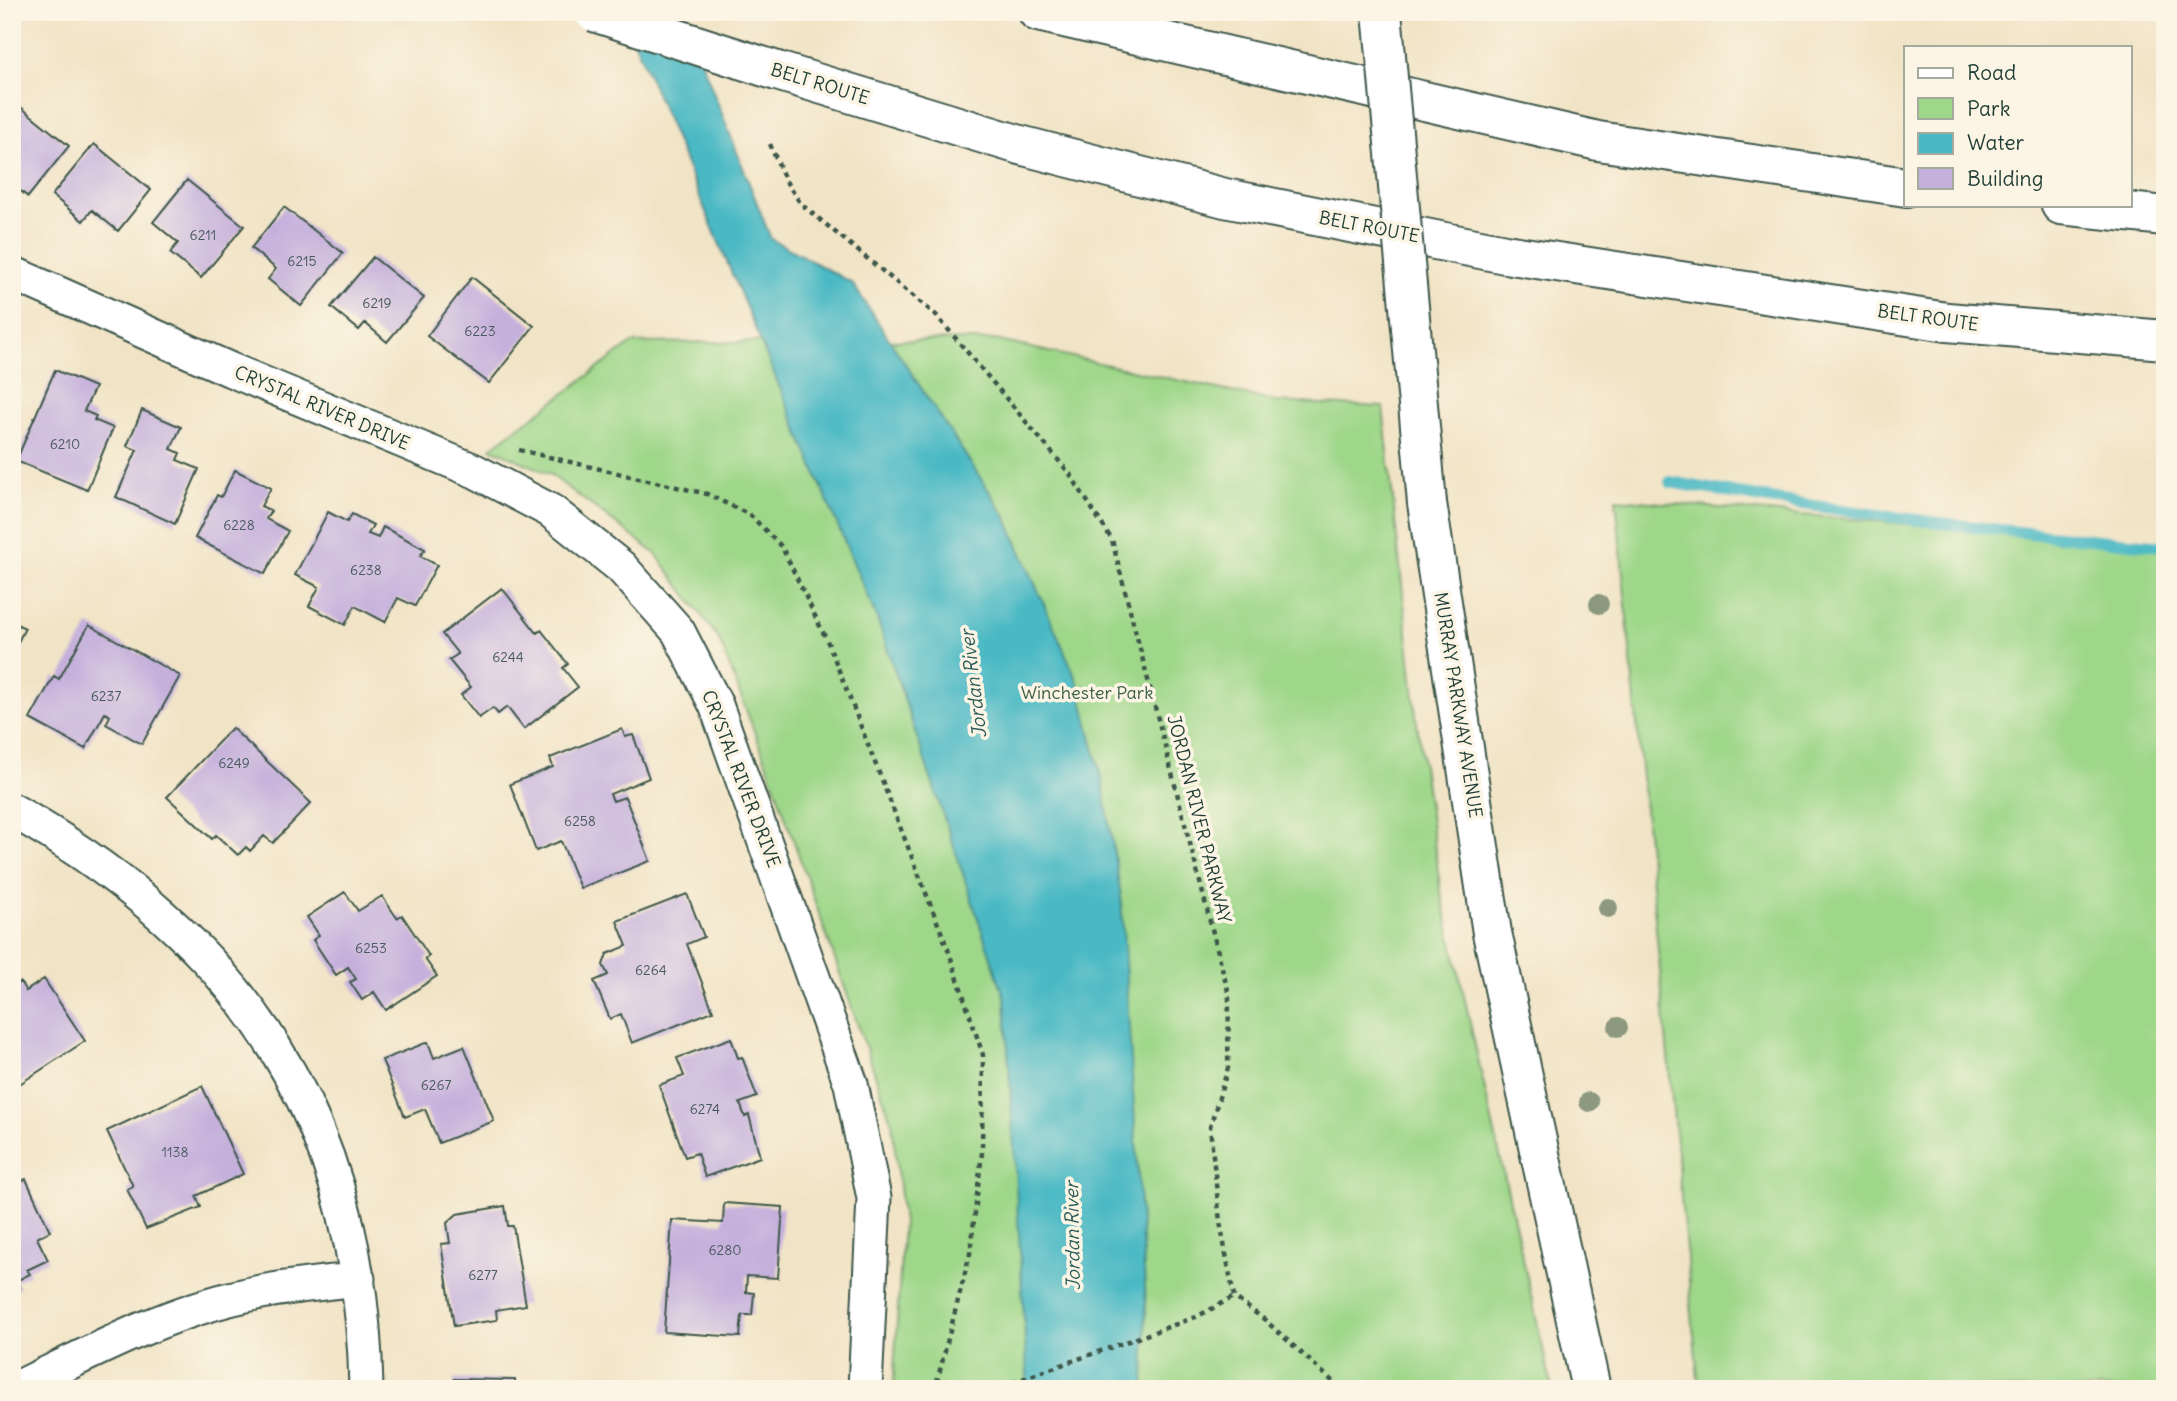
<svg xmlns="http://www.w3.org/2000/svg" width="2177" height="1401" font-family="Delius,sans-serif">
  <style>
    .green { fill: #9fd78a; stroke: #5f8a5f; stroke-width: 2 }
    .water { fill: #4bb9c4; stroke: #357b7c; stroke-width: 2 }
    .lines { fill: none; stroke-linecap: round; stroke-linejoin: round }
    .stream { stroke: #4bb9c4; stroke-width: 12 }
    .building { fill: #c5b0dc }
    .minor-casing { stroke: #3e564a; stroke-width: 37 }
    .tertiary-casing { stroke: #3e564a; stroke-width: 42 }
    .motorway-casing { stroke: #3e564a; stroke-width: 42 }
    .path { stroke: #3e564a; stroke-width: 4.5; stroke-dasharray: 5 5; stroke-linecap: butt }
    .minor { stroke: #fff; stroke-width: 33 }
    .tertiary { stroke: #fff; stroke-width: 38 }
    .motorway { stroke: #fff; stroke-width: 38 }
    .tertiary-bridge-casing { stroke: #3e564a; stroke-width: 42; stroke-linecap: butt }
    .motorway-bridge-casing { stroke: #3e564a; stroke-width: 42; stroke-linecap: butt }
    .tertiary-bridge { stroke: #fff; stroke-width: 38 }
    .motorway-bridge { stroke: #fff; stroke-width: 38 }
    .tree { fill: #8c997f }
    .labels { text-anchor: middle; stroke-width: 7; stroke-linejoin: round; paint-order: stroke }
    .number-label { font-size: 14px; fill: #485a5e }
    .street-label { font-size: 18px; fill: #1f3d34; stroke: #fcf5e5 }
    .park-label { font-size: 18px; fill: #395c45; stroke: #fcf5e5 }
    .water-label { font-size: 19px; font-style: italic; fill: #2a5c58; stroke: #fcf5e5 }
  </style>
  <rect width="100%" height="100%" fill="#fcf5e5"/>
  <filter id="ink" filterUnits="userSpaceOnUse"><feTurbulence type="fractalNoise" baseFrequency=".0143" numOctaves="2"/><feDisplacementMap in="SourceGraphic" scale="14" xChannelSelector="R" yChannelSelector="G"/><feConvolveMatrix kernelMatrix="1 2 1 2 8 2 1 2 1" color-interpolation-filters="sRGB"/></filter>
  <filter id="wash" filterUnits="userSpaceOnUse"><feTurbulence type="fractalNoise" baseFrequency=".00686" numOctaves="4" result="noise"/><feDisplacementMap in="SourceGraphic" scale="28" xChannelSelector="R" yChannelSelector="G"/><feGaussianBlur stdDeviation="1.57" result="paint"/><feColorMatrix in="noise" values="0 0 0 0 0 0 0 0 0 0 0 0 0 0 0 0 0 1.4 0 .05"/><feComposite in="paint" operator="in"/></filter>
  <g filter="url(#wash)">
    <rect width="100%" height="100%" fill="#f1e4c6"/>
    <!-- green -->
    <path class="green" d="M995 340 1277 402 1383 407 1416 716 1441 893 1552 1389H893L903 1223 892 1123 768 767 719 639 656 554 550 474 491 448 632 343Z
      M1616 499 2165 546V1389H1699Z"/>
    <!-- water -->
    <path class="water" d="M622 12H682L771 239 852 283 1006 517 1077 680 1102 779 1121 896 1146 1303 1144 1389H1028L1005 999 878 621Z"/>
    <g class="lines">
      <!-- stream -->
      <path class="stream" d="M1670 482C1834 512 1999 532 2165 546"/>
    </g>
    <g id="blocks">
      <!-- building -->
      <path class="building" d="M12 100 69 146 28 197 12 184Z
        M94 144 151 190 118 231 92 210 83 221 52 195Z
        M187 180 244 226 201 278 170 253 178 243 153 222Z
        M284 207 343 253 301 306 268 279 276 269 251 248Z
        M373 257 424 298 387 342 365 323 359 330 331 307Z
        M472 277 534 326 489 383 427 336Z
        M55 370 95 387 84 411 96 416 94 420 113 428 87 490 16 461Z
        M142 410 181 427 171 449 180 453 177 460 199 469 175 524 116 497 137 450 127 446Z
        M235 470 271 488 261 506 271 511 266 519 288 531 265 574 195 538 217 495 221 497Z
        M328 512 347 522 352 514 373 525 368 534 378 538 383 527 425 549 420 556 437 565 415 606 398 598 385 622 355 606 345 625 309 606 319 587 295 575Z
        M502 588 537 633 541 630 568 664 563 668 578 687 524 729 507 707 498 714 493 708 479 718 461 695 471 687 449 660 458 654 442 634Z
        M12 622 25 628 12 654Z
        M89 625 180 676 142 744 106 724 110 716 105 713 85 749 30 719 54 676 59 679Z
        M232 728 311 803 273 843 264 836 250 851 246 847 238 855 216 835 212 839 167 797Z
        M622 729 625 737 633 735 649 778 610 794 613 801 625 797 650 861 580 888 561 841 536 851 510 784 553 767 550 758Z
        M345 892 358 911 382 896 397 918 402 915 429 956 425 959 437 976 386 1010 374 992 362 1000 350 982 356 979 348 967 336 975 313 940 319 935 307 917Z
        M687 894 704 937 687 944 713 1011 632 1043 621 1014 610 1019 594 981 608 975 603 965 607 954 627 946 617 921Z
        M44 979 85 1041 12 1089V987L20 982 26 991Z
        M731 1038 738 1058 742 1057 757 1097 740 1103 745 1117 749 1115 760 1157 705 1177 697 1153 685 1157 659 1085 684 1076 677 1058Z
        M428 1042 434 1058 464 1046 494 1121 439 1143 425 1109 405 1117 382 1060Z
        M202 1086 243 1174 196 1196 201 1207 146 1229 127 1189 133 1186 107 1131Z
        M26 1179 50 1231 37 1238 48 1260 27 1270 30 1274 16 1281 20 1288 12 1291V1185Z
        M724 1203 783 1207 778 1278 747 1276 746 1292 754 1293 752 1315H742L740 1337 664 1332 672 1220 723 1223Z
        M505 1206 508 1226H513L526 1305 496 1310 497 1320 454 1326 441 1244 450 1243 447 1223 457 1214Z
        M454 1379 515 1380V1389H454Z"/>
    </g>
  </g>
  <g filter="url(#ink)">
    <use href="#blocks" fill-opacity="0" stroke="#3e564a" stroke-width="2"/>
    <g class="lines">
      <!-- minor casing -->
      <g class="minor-casing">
        <path id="minor" d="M12 273 231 370 475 471 551 511 621 567 678 631 716 705 851 1084 874 1198 865 1389
          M12 810C244 941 362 1119 366 1389
          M15 1389C88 1354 162 1314 242 1296 280 1287 319 1284 358 1279"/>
      </g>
      <!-- tertiary casing -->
      <g class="tertiary-casing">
        <path id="tertiary" d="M1427 503 1492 933 1591 1389"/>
      </g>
      <!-- motorway casing -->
      <g class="motorway-casing">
        <path id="motorway" d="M1038 12 1598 141 1906 187
          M777 71 1020 145 1225 198 1505 254 1947 322 2165 340
          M2061 205 2165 216"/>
      </g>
      <!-- path -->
      <path class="path" d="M770 144 785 180 801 204 936 315 1070 474 1112 540 1229 995 1228 1068 1210 1127 1220 1222 1234 1297 1265 1320 1341 1389
        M519 450 707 494 750 515 782 547 829 645 949 952 983 1055 982 1153 970 1254 935 1389
        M994 1389 1196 1317 1234 1297"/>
      <!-- minor -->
      <use href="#minor" class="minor"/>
      <!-- tertiary -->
      <use href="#tertiary" class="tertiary"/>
      <!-- motorway -->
      <use href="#motorway" class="motorway"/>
      <!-- tertiary-bridge casing -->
      <g class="tertiary-bridge-casing">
        <path id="tertiary-bridge" d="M1382 12 1427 503"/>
      </g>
      <!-- motorway-bridge casing -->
      <g class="motorway-bridge-casing">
        <path id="motorway-bridge" d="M594 12 777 71"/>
      </g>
      <!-- tertiary-bridge -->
      <use href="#tertiary-bridge" class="tertiary-bridge"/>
      <!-- motorway-bridge -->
      <use href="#motorway-bridge" class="motorway-bridge"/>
    </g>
    <!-- trees -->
    <g class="tree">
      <circle cx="1599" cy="604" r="10"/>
      <circle cx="1608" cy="908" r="10"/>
      <circle cx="1618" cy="1027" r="10"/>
      <circle cx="1589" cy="1102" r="10"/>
    </g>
  </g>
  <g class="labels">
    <!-- number labels -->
    <g class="number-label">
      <text x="203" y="240">6211</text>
      <text x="302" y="266">6215</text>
      <text x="377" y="308">6219</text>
      <text x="480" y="336">6223</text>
      <text x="65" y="449">6210</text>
      <text x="239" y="530">6228</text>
      <text x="366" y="575">6238</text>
      <text x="508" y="662">6244</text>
      <text x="106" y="701">6237</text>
      <text x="234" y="768">6249</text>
      <text x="580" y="826">6258</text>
      <text x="371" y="953">6253</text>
      <text x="651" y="975">6264</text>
      <text x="436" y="1090">6267</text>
      <text x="705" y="1114">6274</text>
      <text x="175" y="1157">1138</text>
      <text x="725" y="1255">6280</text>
      <text x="483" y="1280">6277</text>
    </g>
    <!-- street labels -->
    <g class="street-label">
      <text transform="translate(820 84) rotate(17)" y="6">BELT ROUTE</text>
      <text transform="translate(1369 227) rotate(11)" y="6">BELT ROUTE</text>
      <text transform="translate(1928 318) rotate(8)" y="6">BELT ROUTE</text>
      <text transform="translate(322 408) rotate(23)" y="6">CRYSTAL RIVER DRIVE</text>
      <text transform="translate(1458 705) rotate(81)" y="6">MURRAY PARKWAY AVENUE</text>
      <text transform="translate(741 779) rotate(69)" y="6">CRYSTAL RIVER DRIVE</text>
      <text transform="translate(1199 819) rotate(76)" y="6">JORDAN RIVER PARKWAY</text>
    </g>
    <!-- park labels -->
    <g class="park-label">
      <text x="1087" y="699">Winchester Park</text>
    </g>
    <!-- water labels -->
    <g class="water-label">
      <text transform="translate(973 684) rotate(-97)" y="7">Jordan River</text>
      <text transform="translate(1072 1236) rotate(-91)" y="7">Jordan River</text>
    </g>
  </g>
  <!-- margin -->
  <rect width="2177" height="1401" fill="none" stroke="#fcf5e5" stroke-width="42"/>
  <!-- legend -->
  <rect x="1904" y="46" width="228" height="161" fill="#fcf5e5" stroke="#a4ab9e" stroke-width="2"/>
  <rect x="1918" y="68" width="35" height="10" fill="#ffffff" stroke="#a4ab9e" stroke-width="2"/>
  <text x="1967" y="80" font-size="21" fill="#1f3d34">Road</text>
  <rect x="1918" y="98" width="35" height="21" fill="#9fd78a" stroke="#a4ab9e" stroke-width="2"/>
  <text x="1967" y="116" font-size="21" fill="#1f3d34">Park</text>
  <rect x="1918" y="133" width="35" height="21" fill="#4bb9c4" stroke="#a4ab9e" stroke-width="2"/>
  <text x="1967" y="150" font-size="21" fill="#1f3d34">Water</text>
  <rect x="1918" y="168" width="35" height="21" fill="#c5b0dc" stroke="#a4ab9e" stroke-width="2"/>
  <text x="1967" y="186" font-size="21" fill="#1f3d34">Building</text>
</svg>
